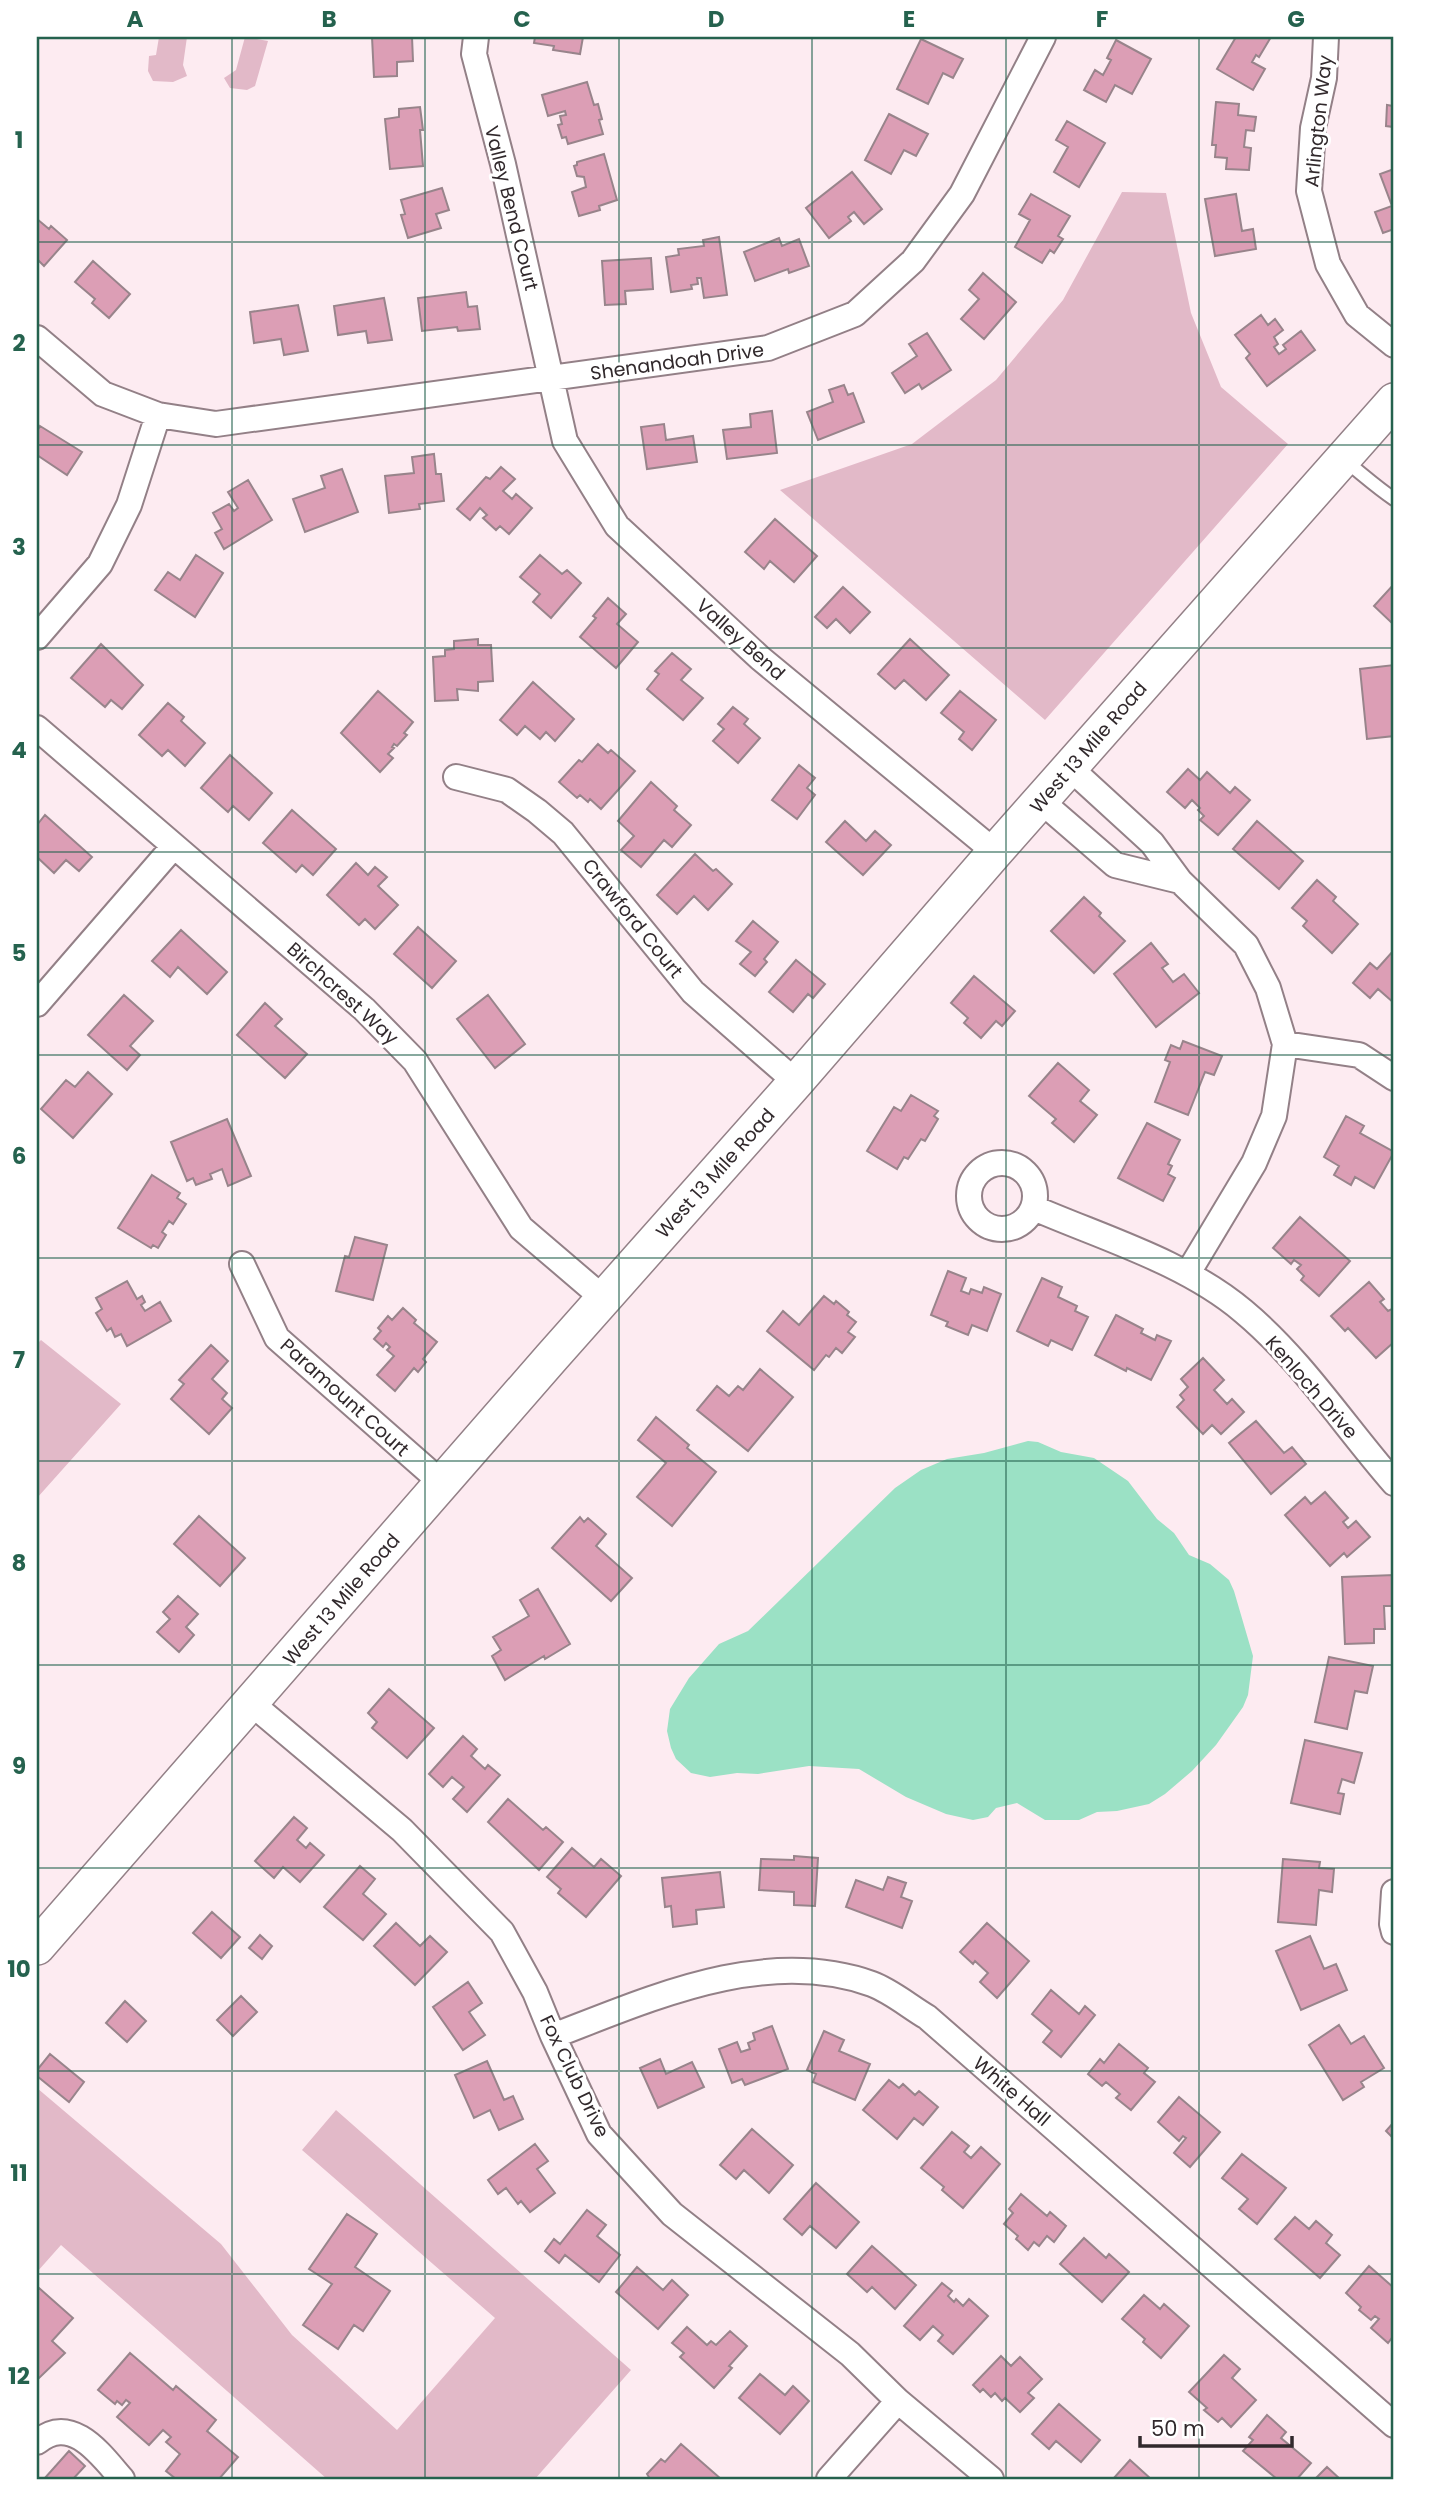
<svg xmlns="http://www.w3.org/2000/svg" width="1431" height="2516" font-family="Poppins,sans-serif">
  <style>
    .green { fill: #e2b9c8 }
    .water { fill: #9be1c5 }
    .building { fill: #dc9eb5; stroke: #98848b; stroke-width: 2 }
    .lines { fill: none; stroke-linecap: round; stroke-linejoin: round }
    .lane-casing { stroke: #938087; stroke-width: 16 }
    .street-casing { stroke: #938087; stroke-width: 28 }
    .secondary-casing { stroke: #938087; stroke-width: 38 }
    .lane { stroke: #fff; stroke-width: 12 }
    .street { stroke: #fff; stroke-width: 24 }
    .secondary { stroke: #fff; stroke-width: 35 }
    .grid { fill: none; stroke: #25624e; stroke-width: 2; stroke-opacity: 0.55 }
    .labels { text-anchor: middle; stroke-width: 6; stroke-linejoin: round; paint-order: stroke }
    .street-label { font-size: 19px; fill: #31292c; stroke: #fff }
    .neatline { fill: none; stroke: #25624e; stroke-width: 2.5 }
    .grid-label { font-size: 23px; text-anchor: middle; font-weight: bold; fill: #25624e }
  </style>
  <rect width="100%" height="100%" fill="#fdebf1"/>
  <!-- green -->
  <path class="green" d="M159 37H187L183 65 187 76 173 82 153 81 148 71 149 56 156 55Z
    M245 37 268 41 255 86 247 90 230 88 224 78 236 70Z
    M1122 192 1166 193 1191 313 1221 387 1288 444 1045 720 780 490 912 444 996 380 1063 300Z
    M41 1340 121 1404 37 1498V1344Z
    M37 2088 221 2244 292 2335 397 2430 495 2318 302 2150 336 2110 631 2370 535 2479H327L61 2245 37 2272Z"/>
  <!-- water -->
  <path class="water" d="M1028 1441 1038 1442 1061 1452 1094 1458 1128 1481 1157 1519 1174 1533 1189 1555 1210 1564 1229 1580 1234 1591 1253 1656 1248 1695 1243 1707 1216 1745 1192 1771 1165 1794 1149 1804 1117 1811 1097 1812 1079 1820H1045L1017 1803 996 1808 988 1817 973 1820 946 1814 906 1797 859 1769 809 1766 758 1774 737 1773 710 1777 691 1773 676 1759 671 1748 667 1731 670 1709 689 1678 719 1644 748 1631 895 1488 921 1470 947 1459 984 1453Z"/>
  <!-- building -->
  <path class="building" d="M372 37H412L413 61 397 62V76L374 77Z
    M535 37H583L580 54 553 50 554 46 534 43Z
    M1236 37H1271L1259 57 1256 55 1252 62 1265 69 1253 90 1217 69Z
    M921 39 963 59 953 78 943 73 928 104 897 89Z
    M1116 40 1151 59 1132 94 1115 85 1106 102 1084 90 1095 70 1103 75 1111 60 1107 58Z
    M587 82 594 105 598 104 602 119 599 120 603 134 568 144 566 137 562 138 558 125 562 124 560 116 566 115 565 111 548 116 542 95Z
    M1394 90V127L1386 126 1387 105 1393 106Z
    M1216 102 1239 104 1238 115 1256 117 1254 131 1246 130 1244 147 1251 148 1249 170 1226 169 1227 158 1215 157 1216 145H1212Z
    M420 107 423 130H420L423 166 390 169 385 119 399 117V109Z
    M889 114 928 134 916 156 904 150 891 174 865 160Z
    M1067 121 1105 143 1079 187 1054 172 1068 147 1056 140Z
    M604 154 617 200 599 206 600 210 579 216 572 192 586 187 584 177 577 176 574 166 577 165V162Z
    M1394 169V229L1383 233 1375 212 1392 206 1380 174Z
    M852 172 882 209 864 224 854 212 848 217 851 221 829 238 806 208Z
    M442 188 449 210 436 214 441 228 408 238 401 215 405 214 401 200Z
    M1031 194 1070 216 1058 236 1063 239 1054 253 1050 250 1042 263 1015 247 1030 220 1019 214Z
    M1236 194 1242 231 1253 229 1256 249 1215 256 1205 199Z
    M37 219 49 229 51 226 67 240 44 266 37 259Z
    M719 237 727 295 704 298 701 278H697L698 284 691 285 692 289 671 292 666 257 679 255 678 249 704 246 703 240Z
    M779 238 782 246 799 239 809 266 789 273 788 269 755 281 744 252Z
    M651 258 653 289 625 291 626 304 605 305 602 261Z
    M93 261 130 294 109 318 92 303 95 299 75 282Z
    M983 273 1016 302 984 339 961 319 979 299 969 290Z
    M466 292 468 307 477 306 480 329 458 331 457 327 422 331 418 298Z
    M384 298 392 340 368 343 366 331 338 335 334 306Z
    M298 305 308 351 284 355 281 339 254 343 250 312Z
    M1261 315 1268 325 1275 319 1283 330 1274 337 1278 344 1274 347 1279 354 1286 349 1283 345 1301 331 1315 350 1267 386 1246 358 1250 354 1235 335Z
    M927 333 951 370 922 389 919 384 905 393 892 373 917 356 909 344Z
    M844 385 848 395 853 393 864 422 818 440 807 412 833 402 829 390Z
    M772 411 777 453 727 459 723 430 751 427 750 414Z
    M664 424 666 440 693 436 697 462 647 469 641 427Z
    M40 426 82 452 67 475 37 455V431Z
    M434 454 436 474H441L444 501 419 504 420 509 389 513 385 476 414 473 412 457Z
    M501 467 515 479 503 491 512 499 516 494 532 508 509 534 500 526 496 530 483 518 487 515 480 508 470 520 457 509 486 477 490 479Z
    M342 469 358 512 305 532 293 499 325 488 321 476Z
    M248 480 272 520 224 549 215 533 222 529 213 513 229 504 234 511 238 508 228 492Z
    M775 519 817 556 794 582 770 561 764 569 745 552Z
    M196 555 223 573 195 617 155 590 168 572 180 580Z
    M540 555 562 574 567 570 581 583 551 618 533 602 540 594 520 577Z
    M1394 584V625L1374 606Z
    M843 587 870 612 850 633 836 619 827 628 815 617Z
    M608 598 626 614 617 624 638 642 616 668 580 637 596 618 593 616Z
    M478 639V645H491L493 681 478 682V691L457 689 458 700 435 701 433 657 445 656V650L454 649V641Z
    M910 639 949 675 926 700 904 680 895 689 878 674Z
    M101 644 143 685 122 709 111 700 105 707 71 678Z
    M672 653 691 669 681 680 703 698 683 720 647 689 659 674 655 671Z
    M1394 665V736L1367 739 1360 669Z
    M533 682 574 719 555 741 546 732 540 739 525 726 517 735 500 720Z
    M378 691 413 722 404 733 407 735 397 746 394 744 392 747 394 748 388 754 393 758 380 772 341 733Z
    M960 691 996 720 972 750 959 739 964 732 941 713Z
    M168 703 184 717 181 721 205 743 185 766 168 750 162 756 139 735Z
    M733 707 748 719 744 724 760 738 738 763 713 741 724 729 718 724Z
    M598 744 608 753 611 750 635 771 601 809 590 799 588 802 580 795 577 798 559 782 579 760 582 762Z
    M230 755 272 793 249 820 233 806 228 812 201 788Z
    M799 765 815 778 807 788 815 795 797 819 772 800Z
    M1188 769 1200 780 1207 772 1230 793 1235 787 1250 800 1218 835 1200 820 1204 816 1198 810 1200 808 1192 800 1185 808 1167 792Z
    M651 782 677 806 674 810 691 825 672 847 664 840 641 867 621 850 634 836 618 821Z
    M292 810 336 849 313 875 302 865 296 872 263 843Z
    M45 815 92 857 79 871 66 860 54 873 37 857V825Z
    M845 821 866 841 875 831 891 845 863 875 826 842Z
    M1257 821 1303 861 1279 889 1233 849Z
    M695 854 713 871 716 869 732 884 708 910 694 896 677 914 657 895Z
    M356 863 368 875 375 867 387 877 378 886 398 905 375 929 365 919 359 925 327 895Z
    M1317 880 1336 897 1333 901 1358 924 1332 953 1303 926 1307 921 1292 908Z
    M1084 897 1101 913 1099 916 1125 941 1094 973 1051 931Z
    M753 921 778 942 764 959 767 962 755 976 740 964 751 952 736 941Z
    M418 927 456 961 432 988 394 954Z
    M181 930 227 972 207 994 178 967 170 977 152 961Z
    M1151 943 1168 964 1162 968 1173 982 1184 974 1199 993 1156 1027 1114 974Z
    M1393 951 1394 1003 1378 989 1370 998 1353 983 1370 963 1377 969Z
    M796 960 825 984 813 998 808 994 793 1012 769 992Z
    M974 976 1015 1011 1002 1026 996 1021 981 1038 964 1023 968 1018 951 1003Z
    M124 995 153 1021 130 1046 140 1055 127 1070 88 1035Z
    M488 995 525 1044 495 1068 457 1019Z
    M265 1003 282 1019 275 1026 307 1054 285 1078 237 1035Z
    M1183 1041 1222 1056 1214 1075 1205 1072 1188 1115 1155 1102 1170 1062 1165 1060 1171 1045 1180 1049Z
    M1058 1063 1089 1090 1080 1101 1097 1115 1074 1142 1052 1123 1056 1119 1029 1096Z
    M88 1072 112 1094 73 1138 41 1109 66 1080 75 1087Z
    M911 1095 938 1111 934 1116 938 1119 925 1141 921 1139 908 1159 904 1157 897 1169 867 1151 894 1107 901 1111Z
    M1346 1116 1364 1126 1360 1133 1394 1152 1374 1188 1355 1177 1351 1185 1334 1175 1339 1166 1324 1157Z
    M227 1119 251 1176 228 1186 222 1169 210 1174 212 1179 196 1185 193 1178 187 1181 171 1142Z
    M1147 1123 1180 1140 1168 1164 1172 1166 1168 1174 1175 1178 1163 1201 1118 1178Z
    M152 1175 180 1193 177 1198 186 1204 173 1224 169 1221 162 1232 166 1235 158 1248 153 1245 151 1248 118 1228Z
    M1300 1217 1350 1261 1319 1296 1301 1280 1304 1276 1297 1269 1301 1265 1294 1260 1291 1264 1273 1248Z
    M355 1237 387 1245 373 1300 336 1291 345 1256 349 1257Z
    M948 1271 966 1278 961 1291 969 1294 971 1289 982 1293 984 1287 1001 1294 987 1331 972 1325 968 1335 946 1326 948 1322 931 1315Z
    M1042 1278 1062 1287 1058 1297 1077 1306 1075 1311 1088 1317 1072 1350 1051 1340 1048 1346 1017 1331Z
    M127 1281 137 1299 142 1296 145 1302 141 1305 145 1311 160 1302 171 1321 127 1346 121 1334 115 1337 111 1328 107 1331 96 1313 102 1309 96 1298Z
    M1369 1282 1384 1299 1380 1302 1388 1311 1394 1308V1342L1376 1358 1348 1328 1345 1331 1331 1316Z
    M824 1296 834 1304 836 1301 849 1312 847 1315 856 1322 848 1332 855 1337 842 1353 836 1348 829 1357 826 1355 814 1370 767 1331 783 1311 799 1325Z
    M403 1308 416 1320 414 1323 437 1342 423 1359 426 1362 418 1372 414 1368 395 1391 377 1375 394 1356 387 1350 390 1347 386 1343 383 1347 374 1339 381 1331 378 1328 388 1316 392 1320Z
    M1116 1315 1143 1329 1141 1333 1155 1340 1157 1335 1171 1341 1151 1380 1127 1368 1126 1371 1095 1355Z
    M211 1345 228 1361 212 1379 227 1393 222 1399 232 1408 209 1434 171 1399 184 1384 179 1380Z
    M1203 1358 1224 1380 1214 1390 1227 1404 1232 1399 1244 1412 1221 1434 1212 1425 1203 1434 1177 1407 1184 1400 1180 1395 1188 1387 1181 1379Z
    M760 1369 793 1397 748 1451 697 1410 717 1386 729 1396 738 1386 743 1390Z
    M656 1417 689 1445 687 1448 716 1472 672 1526 637 1497 666 1463 638 1440Z
    M1256 1421 1284 1453 1292 1447 1306 1464 1271 1494 1229 1443Z
    M1325 1492 1348 1518 1343 1522 1348 1528 1356 1521 1370 1537 1347 1557 1344 1553 1330 1566 1285 1515 1305 1497 1311 1504Z
    M199 1516 245 1558 220 1586 174 1544Z
    M580 1517 584 1522 588 1518 606 1534 596 1546 632 1578 611 1601 552 1548Z
    M1394 1575V1606H1384L1385 1629H1374V1643L1345 1644 1342 1577Z
    M538 1589 570 1644 545 1659 544 1656 505 1680 492 1656 501 1650 493 1637 529 1616 520 1600Z
    M178 1596 198 1614 186 1627 194 1635 179 1652 157 1632 170 1619 163 1612Z
    M1329 1657 1373 1666 1367 1693 1355 1691 1347 1729 1315 1722Z
    M389 1689 434 1728 407 1758 372 1728 377 1722 368 1713Z
    M463 1736 477 1749 471 1756 485 1769 488 1765 500 1775 467 1812 453 1799 464 1787 452 1777 443 1787 429 1774Z
    M1305 1740 1362 1753 1354 1783 1342 1779 1338 1793 1344 1794 1340 1814 1291 1803Z
    M508 1799 543 1830 546 1827 563 1842 539 1870 488 1822Z
    M294 1817 307 1828 297 1840 306 1848 310 1843 324 1855 300 1882 283 1867 274 1878 255 1861Z
    M572 1848 594 1867 601 1859 621 1876 586 1917 558 1893 561 1889 547 1877Z
    M794 1856 818 1858 815 1906 794 1905V1892L759 1890 761 1859 794 1860Z
    M1283 1859 1320 1862 1319 1868 1334 1869 1332 1892 1319 1890 1316 1925 1278 1922Z
    M360 1866 375 1879 363 1894 386 1914 363 1940 324 1907Z
    M720 1872 724 1907 696 1910 697 1924 673 1927 671 1906 665 1907 662 1878Z
    M888 1877 906 1883 901 1897 912 1901 902 1928 846 1907 856 1880 883 1890Z
    M212 1912 240 1937 221 1958 193 1933Z
    M396 1923 420 1946 430 1936 447 1952 415 1985 374 1946Z
    M987 1923 1029 1961 997 1998 980 1982 988 1973 975 1961 973 1964 960 1952Z
    M260 1935 272 1946 262 1959 249 1948Z
    M1310 1936 1324 1969 1336 1964 1347 1990 1301 2010 1276 1951Z
    M468 1982 482 2003 469 2012 485 2035 463 2050 433 2007Z
    M1051 1990 1079 2014 1085 2006 1095 2015 1061 2057 1043 2042 1052 2031 1032 2014Z
    M241 1996 257 2012 233 2036 217 2020Z
    M125 2001 146 2021 127 2042 106 2023Z
    M1339 2025 1351 2044 1364 2036 1384 2068 1361 2082 1364 2087 1343 2100 1309 2045Z
    M772 2026 788 2069 745 2085 742 2079 732 2083 719 2049 737 2042 741 2052 750 2049 748 2043 755 2040 753 2033Z
    M824 2031 844 2040 839 2051 870 2064 855 2100 813 2082 816 2074 807 2070Z
    M1119 2044 1148 2068 1144 2073 1155 2082 1131 2110 1116 2098 1120 2094 1106 2082 1102 2086 1088 2074 1100 2059 1104 2063Z
    M50 2054 84 2082 69 2102 37 2076V2070Z
    M660 2059 666 2074 692 2062 704 2087 658 2108 640 2068Z
    M487 2061 504 2100 513 2096 523 2119 499 2130 490 2110 474 2118 455 2075Z
    M889 2080 899 2088 903 2084 915 2095 919 2091 938 2107 923 2125 914 2118 897 2139 863 2110Z
    M1179 2097 1220 2132 1190 2167 1174 2153 1186 2138 1183 2136 1179 2141 1158 2122Z
    M1394 2122V2139L1386 2131Z
    M752 2129 793 2165 769 2193 744 2170 736 2179 720 2165Z
    M952 2132 969 2146 964 2152 971 2158 981 2147 1000 2164 963 2208 942 2190 944 2187 921 2168Z
    M535 2144 548 2161 537 2169 555 2193 530 2212 521 2201 518 2204 506 2188 498 2194 488 2180Z
    M1242 2154 1286 2188 1257 2224 1239 2209 1248 2199 1222 2178Z
    M816 2183 859 2222 836 2248 810 2226 802 2235 784 2219Z
    M1021 2194 1047 2216 1050 2212 1066 2226 1054 2242 1047 2236 1039 2246 1034 2242 1028 2250 1016 2239 1018 2236 1004 2224 1013 2213 1009 2209Z
    M587 2210 606 2225 597 2236 620 2255 599 2282 565 2255 559 2263 545 2251 554 2239 560 2244Z
    M347 2214 377 2234 355 2267 390 2291 363 2331 354 2325 338 2349 303 2325 332 2284 309 2269Z
    M1295 2217 1309 2229 1316 2221 1332 2235 1326 2243 1340 2255 1320 2278 1275 2239Z
    M1084 2238 1106 2258 1109 2254 1129 2272 1102 2302 1060 2264Z
    M872 2246 916 2285 895 2309 872 2287 867 2292 847 2274Z
    M1369 2266 1394 2288V2335L1388 2343 1371 2328 1379 2319 1375 2316 1371 2320 1359 2310 1361 2307 1346 2293Z
    M637 2267 663 2290 672 2280 688 2295 658 2329 616 2292Z
    M942 2283 952 2291 948 2296 954 2302 956 2299 963 2306 969 2299 988 2316 953 2354 938 2341 943 2335 933 2326 920 2340 904 2326Z
    M39 2288 73 2318 52 2341 65 2353 37 2380V2291Z
    M1144 2295 1160 2309 1164 2304 1189 2326 1161 2358 1143 2342 1145 2339 1122 2319Z
    M687 2327 707 2345 711 2341 716 2345 730 2331 747 2346 729 2366 732 2368 714 2388 680 2357 684 2353 672 2343Z
    M130 2353 173 2390 176 2386 216 2420 207 2431 238 2457 219 2479H176L166 2471 180 2454 166 2442 171 2437 163 2430 149 2445 117 2417 130 2403 126 2400 122 2405 117 2401 115 2404 98 2390Z
    M1224 2355 1240 2369 1232 2378 1256 2400 1231 2427 1222 2418 1218 2422 1204 2410 1207 2408 1189 2392Z
    M1001 2356 1011 2366 1020 2357 1042 2379 1028 2393 1034 2398 1020 2412 1005 2398 1002 2401 995 2393 991 2397 983 2389 980 2392 973 2385Z
    M760 2374 785 2395 793 2386 809 2401 780 2434 739 2398Z
    M1059 2404 1100 2440 1081 2462 1056 2441 1049 2449 1032 2434Z
    M1267 2415 1286 2432 1281 2438 1311 2463 1297 2479H1277L1243 2451 1253 2440 1249 2437Z
    M681 2444 721 2479H650L647 2474 661 2459 665 2462Z
    M69 2451 85 2466 73 2479H44Z
    M1130 2460 1151 2479H1113Z
    M1327 2467 1340 2479H1315Z"/>
  <g class="lines">
    <!-- lane casing -->
    <g class="lane-casing">
      <path id="lane" d="M1343 459C1361 473 1376 487 1394 499"/>
    </g>
    <!-- street casing -->
    <g class="street-casing">
      <path id="street" d="M476 37 474 54 503 164 565 441 617 526 760 658 995 852
        M1326 37 1324 78 1313 128 1309 191 1328 264 1357 315 1394 345
        M37 338 103 394 158 415 216 424 768 348 855 314 913 261 962 194 1043 37
        M37 637 100 564 129 505 158 415
        M37 728 364 1009 415 1061 521 1228 603 1298
        M1070 768 1152 843 1180 881 1246 945 1268 988 1285 1044 1274 1116 1254 1163 1188 1273
        M456 777 507 790 537 811 563 833 693 992 796 1082
        M1041 801 1115 865 1180 881
        M37 1004 174 846
        M1285 1044 1359 1055 1394 1078
        M969 1196a33 33 0 1 1 66 0a33 33 0 1 1-66 0Z
        M1034 1208C1103 1238 1185 1262 1243 1311 1302 1360 1344 1426 1394 1483
        M242 1264 277 1338 442 1483
        M251 1703 402 1830 502 1932 535 1992 553 2036 599 2134 672 2214 850 2354 898 2401 991 2479
        M1394 1892 1392 1924 1394 1932
        M553 2036C652 1998 765 1946 872 1984 891 1991 910 2007 927 2017L1394 2425
        M37 2442C72 2413 101 2455 122 2479
        M829 2479 898 2401"/>
    </g>
    <!-- secondary casing -->
    <g class="secondary-casing">
      <path id="secondary" d="M37 1947 551 1358 796 1082 995 852 1394 401"/>
    </g>
    <!-- lane -->
    <use href="#lane" class="lane"/>
    <!-- street -->
    <use href="#street" class="street"/>
    <!-- secondary -->
    <use href="#secondary" class="secondary"/>
  </g>
  <!-- grid -->
  <path class="grid" d="M232 37V2479M425 37V2479M619 37V2479M812 37V2479M1006 37V2479M1199 37V2479M37 242H1394M37 445H1394M37 648H1394M37 852H1394M37 1055H1394M37 1258H1394M37 1461H1394M37 1665H1394M37 1868H1394M37 2071H1394M37 2274H1394"/>
  <g class="labels">
    <!-- street labels -->
    <g class="street-label">
      <text transform="translate(1318 121) rotate(-84)" y="7">Arlington Way</text>
      <text transform="translate(512 208) rotate(76)" y="7">Valley Bend Court</text>
      <text transform="translate(677 361) rotate(-8)" y="7">Shenandoah Drive</text>
      <text transform="translate(741 639) rotate(42)" y="7">Valley Bend</text>
      <text transform="translate(1088 747) rotate(-49)" y="7">West 13 Mile Road</text>
      <text transform="translate(633 918) rotate(51)" y="7">Crawford Court</text>
      <text transform="translate(343 993) rotate(42)" y="7">Birchcrest Way</text>
      <text transform="translate(715 1173) rotate(-48)" y="7">West 13 Mile Road</text>
      <text transform="translate(1312 1387) rotate(49)" y="7">Kenloch Drive</text>
      <text transform="translate(345 1397) rotate(42)" y="7">Paramount Court</text>
      <text transform="translate(341 1599) rotate(-49)" y="7">West 13 Mile Road</text>
      <text transform="translate(575 2076) rotate(64)" y="7">Fox Club Drive</text>
      <text transform="translate(1012 2091) rotate(41)" y="7">White Hall</text>
    </g>
  </g>
  <!-- border -->
  <rect width="1431" height="2516" fill="none" stroke="#ffffff" stroke-width="77"/>
  <!-- scale -->
  <path d="M1140 2436v10h152v-10" fill="none" stroke="#31292c" stroke-width="3.5"/>
  <text x="1151" y="2436" font-size="21" fill="#31292c" stroke="#ffffff" stroke-width="5" paint-order="stroke">50 m</text>
  <rect x="38" y="38" width="1354" height="2440" class="neatline"/>
  <g class="grid-label">
    <text x="135" y="27">A</text>
    <text x="329" y="27">B</text>
    <text x="522" y="27">C</text>
    <text x="716" y="27">D</text>
    <text x="909" y="27">E</text>
    <text x="1102" y="27">F</text>
    <text x="1296" y="27">G</text>
    <text x="19" y="148">1</text>
    <text x="19" y="351">2</text>
    <text x="19" y="555">3</text>
    <text x="19" y="758">4</text>
    <text x="19" y="961">5</text>
    <text x="19" y="1164">6</text>
    <text x="19" y="1368">7</text>
    <text x="19" y="1571">8</text>
    <text x="19" y="1774">9</text>
    <text x="19" y="1977">10</text>
    <text x="19" y="2181">11</text>
    <text x="19" y="2384">12</text>
  </g>
</svg>
